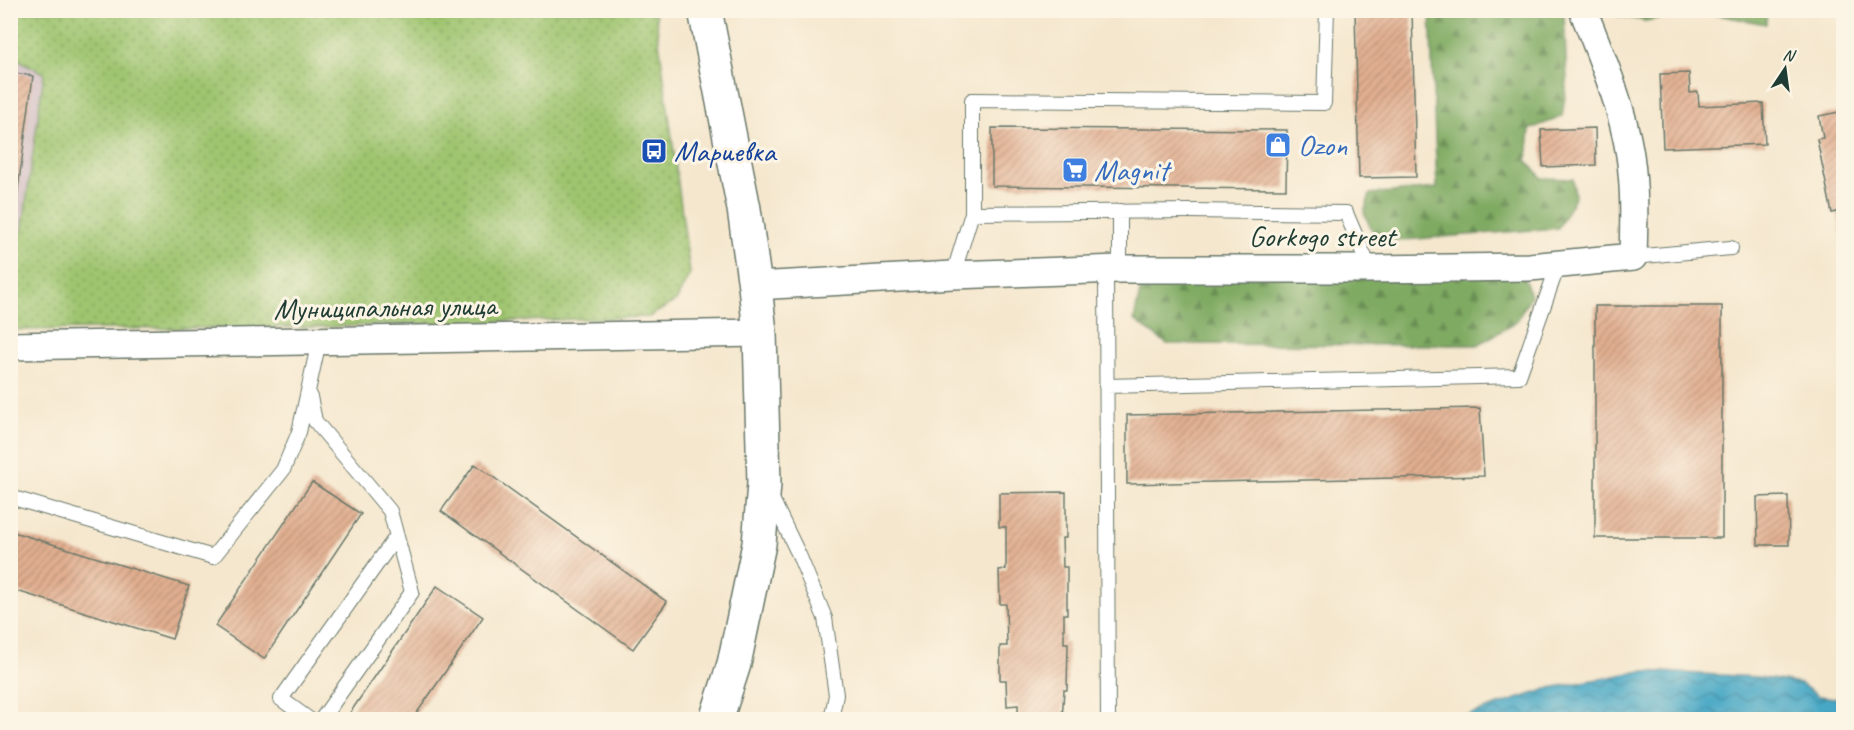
<svg xmlns="http://www.w3.org/2000/svg" width="1854" height="730" font-family="Caveat,sans-serif">
  <style>
    .industrial { fill: #d2bec5 }
    .grass { fill: url(#grass-dots); stroke: #5f8152; stroke-width: 1.5 }
    .forest { fill: url(#forest-firs); stroke: #4f744b; stroke-width: 1.5 }
    .water { fill: url(#water-waves); stroke: #32727c; stroke-width: 1.5 }
    .building { fill: url(#building-hatch) }
    .lines { fill: none; stroke-linecap: round; stroke-linejoin: round }
    .service-casing { stroke: #6a786a; stroke-width: 16 }
    .minor-casing { stroke: #6a786a; stroke-width: 30 }
    .primary-casing { stroke: #6a786a; stroke-width: 36 }
    .service { stroke: #fff; stroke-width: 14 }
    .minor { stroke: #fff; stroke-width: 27 }
    .primary { stroke: #fff; stroke-width: 33 }
    .labels { text-anchor: middle; stroke-width: 6; stroke-linejoin: round; paint-order: stroke }
    .shop-label { font-size: 30px; fill: #366cbe; stroke: #fcf5e5; text-anchor: start }
    .transit-label { font-size: 30px; fill: #164399; stroke: #fcf5e5; text-anchor: start }
    .street-label { font-size: 30px; fill: #1f3d34; stroke: #fcf5e5 }
  </style>
  <defs>
    <pattern id="grass-dots" width="8" height="8" patternUnits="userSpaceOnUse" patternTransform="scale(1.5)"><rect width="8" height="8" fill="#9fc56f"/><path d="M2 2h.1M6 6h.1" fill="none" stroke="#81a15c" stroke-width="1.8" stroke-linecap="round"/></pattern>
    <pattern id="forest-firs" width="22" height="20" patternUnits="userSpaceOnUse" patternTransform="scale(1.5)"><rect width="22" height="20" fill="#7faa62"/><path d="M5 1l3.5 6h-7zM16 11l3.5 6h-7z" fill="#678c52"/></pattern>
    <pattern id="water-waves" width="16" height="10" patternUnits="userSpaceOnUse" patternTransform="scale(1.5)"><rect width="16" height="10" fill="#46a7c5"/><path d="M0 5q4-4 8 0t8 0" fill="none" stroke="#3a89a1"/></pattern>
    <pattern id="building-hatch" width="6" height="6" patternUnits="userSpaceOnUse" patternTransform="scale(1.5)"><rect width="6" height="6" fill="#e2af90"/><path d="M-1 1l2-2M0 6l6-6M5 7l2-2" fill="none" stroke="#b79076"/></pattern>
  </defs>
  <rect width="100%" height="100%" fill="#fcf5e5"/>
  <filter id="ink" filterUnits="userSpaceOnUse"><feTurbulence type="fractalNoise" baseFrequency=".0167" numOctaves="2"/><feDisplacementMap in="SourceGraphic" scale="12" xChannelSelector="R" yChannelSelector="G"/><feConvolveMatrix kernelMatrix="1 2 1 2 8 2 1 2 1" color-interpolation-filters="sRGB"/></filter>
  <filter id="wash" filterUnits="userSpaceOnUse"><feTurbulence type="fractalNoise" baseFrequency=".008" numOctaves="4" result="noise"/><feDisplacementMap in="SourceGraphic" scale="24" xChannelSelector="R" yChannelSelector="G"/><feGaussianBlur stdDeviation="1.35" result="paint"/><feColorMatrix in="noise" values="0 0 0 0 0 0 0 0 0 0 0 0 0 0 0 0 0 1.4 0 .05"/><feComposite in="paint" operator="in"/></filter>
  <g filter="url(#wash)">
    <rect width="100%" height="100%" fill="#f5e7ce"/>
    <!-- industrial -->
    <path class="industrial" d="M10 56 44 73 22 234 11 232Z"/>
    <!-- grass -->
    <path class="grass" d="M10 11H655L690 273 676 301 649 317 319 327 11 330V232L22 233 44 73 11 56Z"/>
    <!-- forest -->
    <path class="forest" d="M1430 11H1564L1567 82 1562 117 1530 129 1527 161 1542 178 1573 179 1575 197 1558 228 1377 242 1364 213 1370 194 1437 188Z
      M1603 11H1767L1766 24 1697 11 1645 21 1605 13Z
      M1523 275 1531 296 1516 322 1478 345 1167 344 1134 320 1143 277Z"/>
    <!-- water -->
    <path class="water" d="M1642 671 1758 677 1801 684 1818 696 1836 698 1843 692V719H1457L1550 688Z"/>
    <g id="blocks">
      <!-- building -->
      <path class="building" d="M1355 10H1412L1416 177 1359 178Z
        M10 72 33 76 14 219 10 218Z
        M1689 73 1690 93 1698 92 1699 106 1763 103 1765 144 1663 148 1660 74Z
        M1844 111V238H1842L1837 212 1832 213 1817 139 1823 138 1819 116Z
        M992 128 1287 130 1286 189 992 186Z
        M1595 128 1596 165 1543 167 1541 130Z
        M1595 306H1722V538H1595Z
        M1480 408 1484 476 1127 484V415Z
        M475 464 667 602 633 649 441 511Z
        M312 482 361 514 264 659 215 626Z
        M1066 492V538H1062L1063 567H1067V614H1064V643H1068L1067 690H1064L1062 720H1018V705L1007 706 1006 680H1000V646H1007L1006 604H1000L999 570 1006 569V527H999V493Z
        M1788 496 1789 545H1758L1757 497Z
        M10 531 189 586 172 639 10 589Z
        M437 586 483 617 412 720H345Z"/>
    </g>
  </g>
  <g filter="url(#ink)">
    <use href="#blocks" fill-opacity="0" stroke="#6a786a" stroke-width="1.5"/>
    <g class="lines">
      <!-- service casing -->
      <g class="service-casing">
        <path id="service" d="M1120 211V269
          M972 213V100L1324 103 1327 10
          M1633 257 1731 248
          M1106 270 1108 720
          M953 275 972 213 1191 211 1346 213 1370 269
          M1106 386 1519 376 1558 265
          M310 397 315 421 390 511 412 592 321 720
          M10 497 213 557 283 470 299 432 319 341
          M771 497 799 555 825 618 836 695 831 720
          M310 720 281 699 396 537"/>
      </g>
      <!-- minor casing -->
      <g class="minor-casing">
        <path id="minor" d="M755 286 953 275 1120 269H1370L1530 267 1633 257C1634 223 1635 189 1630 155 1622 105 1602 58 1583 10
          M10 346 760 333"/>
      </g>
      <!-- primary casing -->
      <g class="primary-casing">
        <path id="primary" d="M705 10 744 209 755 286 760 333 764 484 759 544 734 664 716 720"/>
      </g>
      <!-- service -->
      <use href="#service" class="service"/>
      <!-- minor -->
      <use href="#minor" class="minor"/>
      <!-- primary -->
      <use href="#primary" class="primary"/>
    </g>
  </g>
  <!-- icons -->
  <defs>
    <g id="shop-square" transform="scale(1.35)"><rect x="-9" y="-9" width="18" height="18" rx="4" fill="#3f7fe0" stroke="#fcf5e5"/><path d="M-5-2.5h2.3a2.7 3.5 0 0 1 5.4 0H5L5.5 6h-11ZM-1.5-2.5h3a1.5 2.3 0 0 0-3 0Z" fill="#fff"/></g>
    <g id="bus-square" transform="scale(1.35)"><rect x="-9" y="-9" width="18" height="18" rx="4" fill="#1a4fb4" stroke="#fcf5e5"/><path d="M-5-6H5V4H4V6H2V4H-2V6H-4V4H-5ZM-3.5-4V0h7V-4ZM-3.5 1.2v1.5H-2V1.2ZM2 1.2v1.5H3.5V1.2Z" fill="#fff"/></g>
    <g id="supermarket-square" transform="scale(1.35)"><rect x="-9" y="-9" width="18" height="18" rx="4" fill="#3f7fe0" stroke="#fcf5e5"/><path d="M-6-5.5h2.5l.6 2H6L4.5 2H-2.5L-4.4-4H-6ZM-1.5 3.2a1.3 1.3 0 1 0 .1 0ZM3 3.2a1.3 1.3 0 1 0 .1 0Z" fill="#fff"/></g>
  </defs>
  <g fill-rule="evenodd">
    <use href="#shop-square" x="1278" y="145"/>
    <use href="#bus-square" x="654" y="151"/>
    <use href="#supermarket-square" x="1075" y="170"/>
  </g>
  <g class="labels">
    <!-- shop labels -->
    <g class="shop-label">
      <text x="1298" y="155">Ozon</text>
      <text x="1094" y="180">Magnit</text>
    </g>
    <!-- transit labels -->
    <g class="transit-label">
      <text x="674" y="161">Мариевка</text>
    </g>
    <!-- street labels -->
    <g class="street-label">
      <text x="1322" y="246">Gorkogo street</text>
      <text transform="translate(385 307) rotate(-1)" y="10">Муниципальная улица</text>
    </g>
  </g>
  <!-- margin -->
  <rect width="1854" height="730" fill="none" stroke="#fcf5e5" stroke-width="36"/>
  <!-- north arrow -->
  <g transform="translate(1785 69) rotate(13)" stroke="#fcf5e5" stroke-width="4.5" paint-order="stroke">
  <path d="M0-4.5L10 22L0 15L-10 22Z" fill="#1f3d34"/>
  <text y="-9" font-size="16" font-weight="bold" text-anchor="middle" fill="#1f3d34">N</text>
  </g>
</svg>
